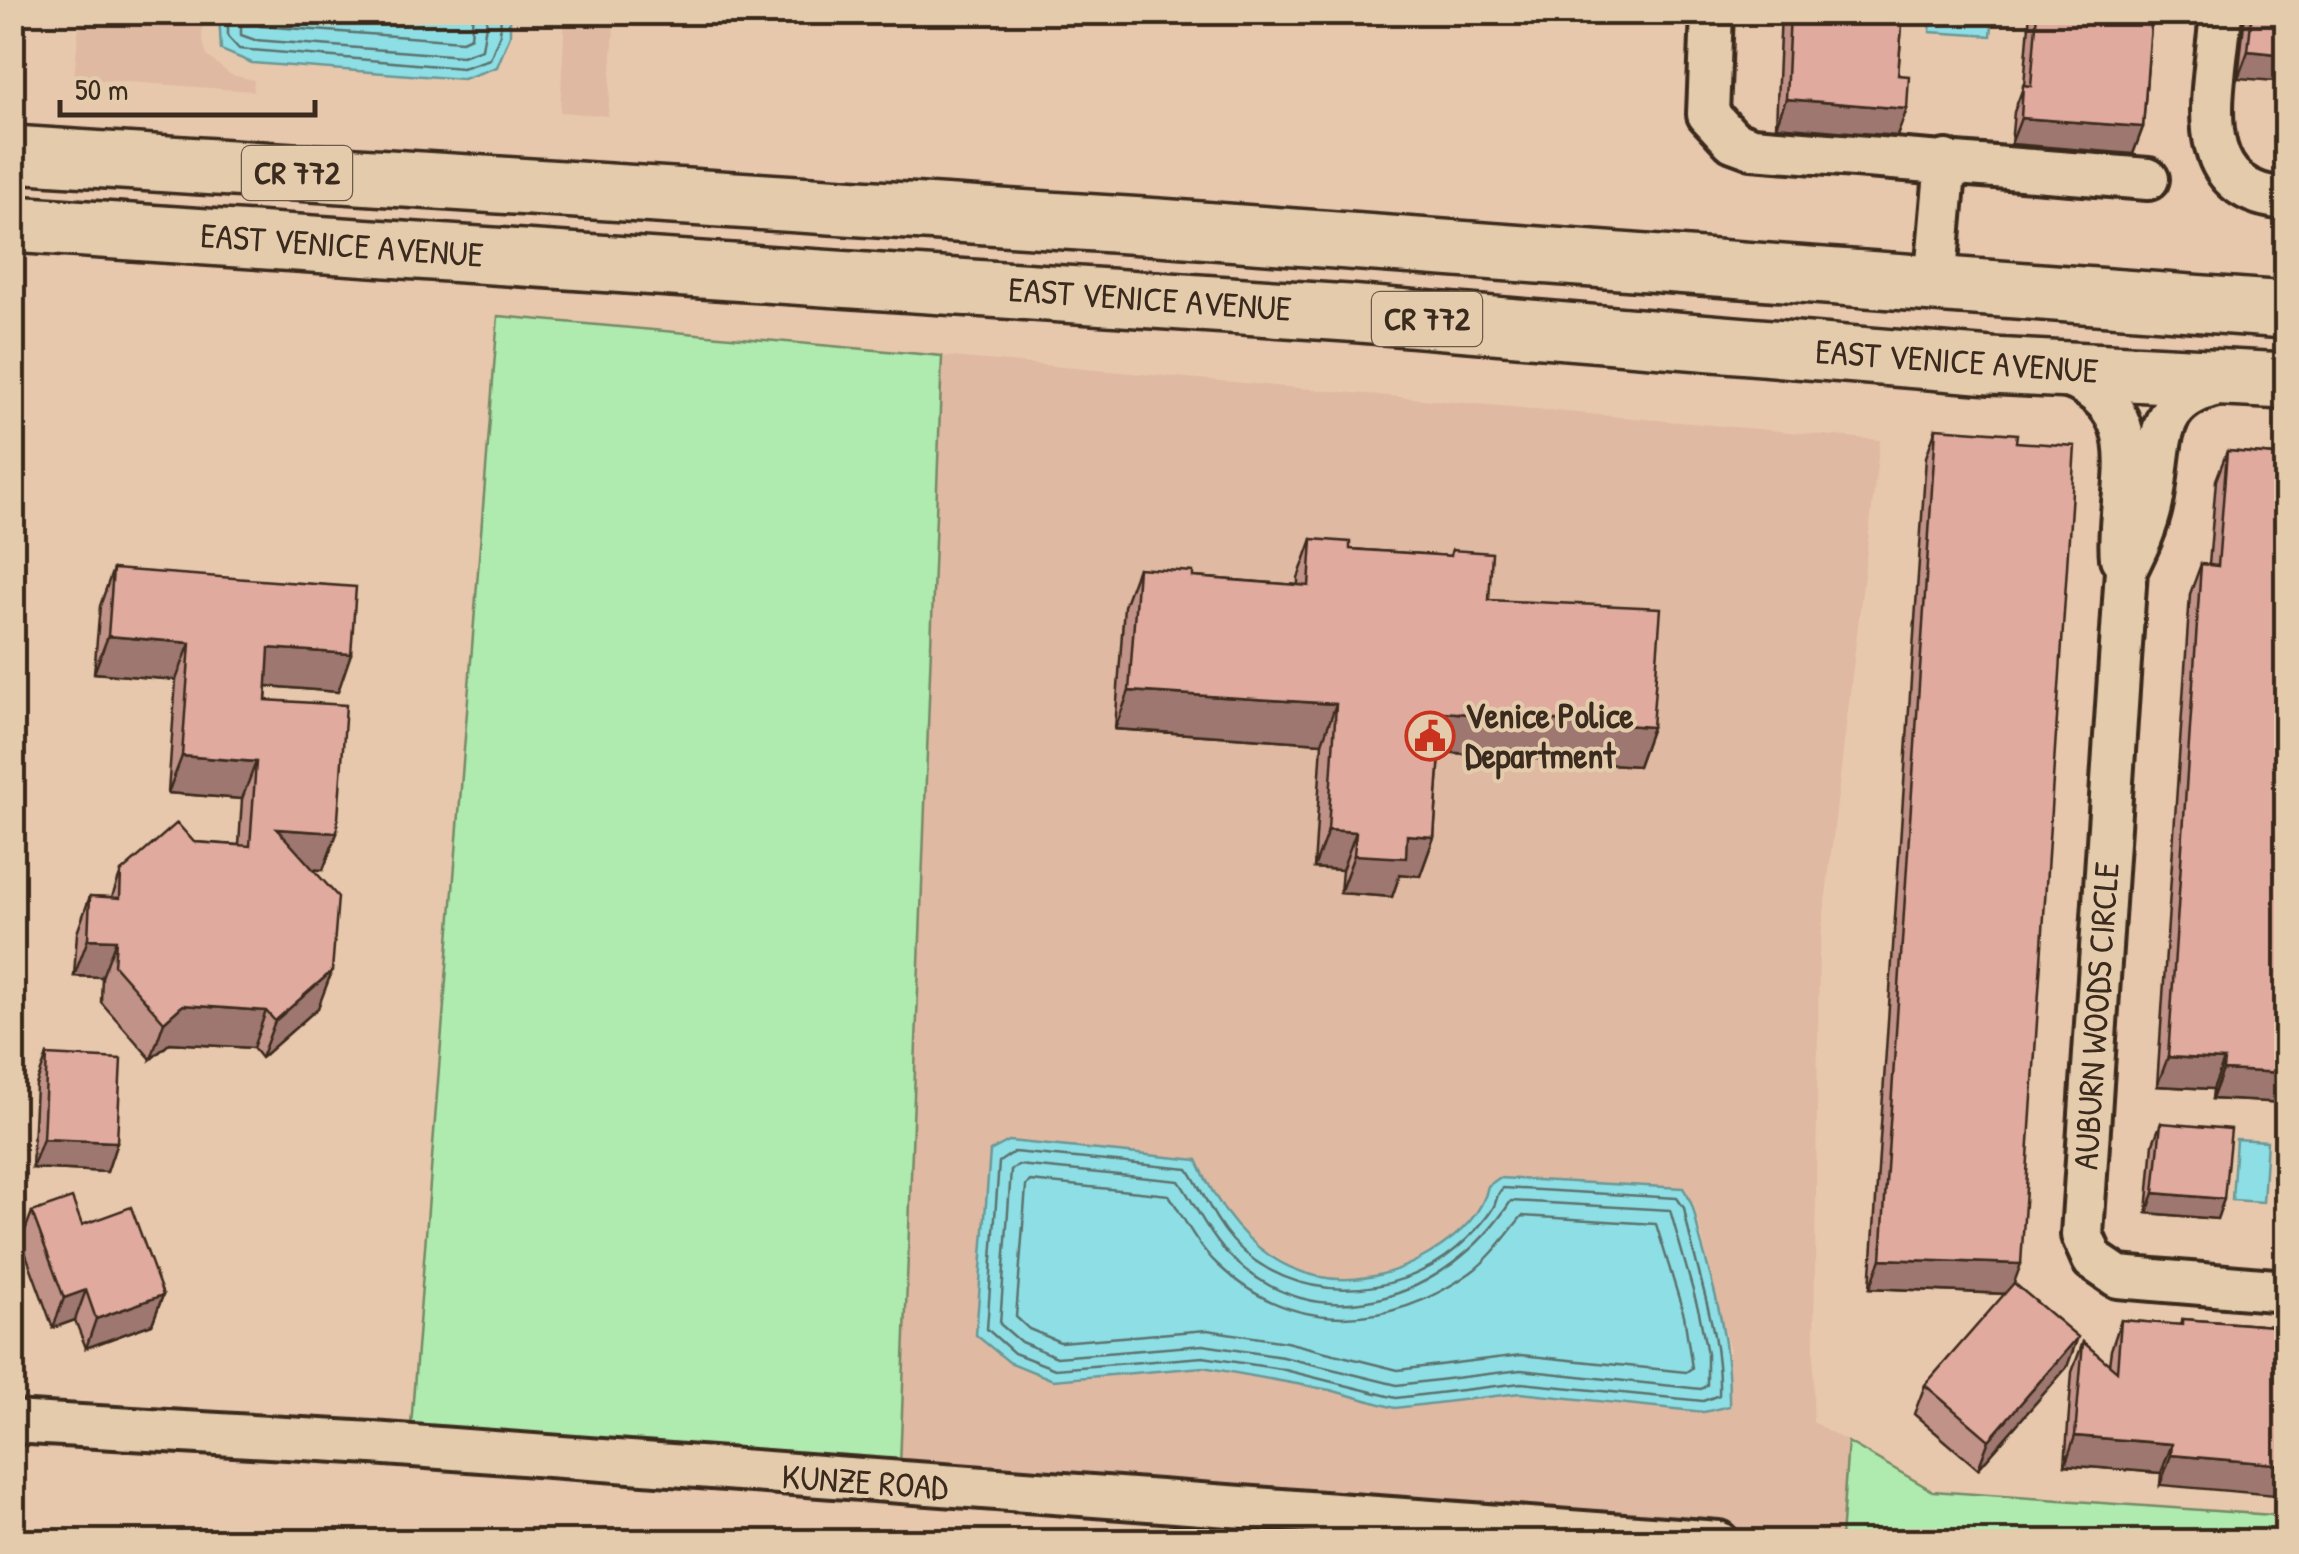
<svg xmlns="http://www.w3.org/2000/svg" width="2299" height="1554" font-family="'Patrick Hand',sans-serif">
  <style>
    .built { fill: #dfb9a2; fill-rule: evenodd }
    .green { fill: #afeaaf; stroke: #758a66; stroke-width: 2.5 }
    .water { fill: #8ddfe5; stroke: #6c9795; stroke-width: 2.5 }
    .lines { fill: none; stroke-linecap: round; stroke-linejoin: round }
    .shore { stroke: #5c726e; stroke-width: 2.5 }
    .street-casing { stroke: #3b2a1e; stroke-width: 48 }
    .primary-casing { stroke: #3b2a1e; stroke-width: 62 }
    .street { stroke: #e4cbac; stroke-width: 40 }
    .primary { stroke: #e4cbac; stroke-width: 55 }
    .wall { fill: #c19288; stroke: #3b2a1e; stroke-width: 2.5 }
    .shaded-wall { fill: #9d776f; stroke: #3b2a1e; stroke-width: 2.5 }
    .building { fill: #e0aa9e; stroke: #3b2a1e; stroke-width: 2.5 }
    .labels { text-anchor: middle; stroke-width: 8; stroke-linejoin: round; paint-order: stroke }
    .shield { fill: #e4cbac; stroke: #6e5a49; stroke-width: 2.5 }
    .shield-label { font-size: 32px; font-weight: bold; fill: #3b2a1e }
    .street-label { font-size: 35px; fill: #3b2a1e; stroke: #e4cbac }
    .poi-label { font-size: 35px; font-weight: bold; fill: #3b2a1e; stroke: #e4cbac; text-anchor: start }
  </style>
  <rect width="100%" height="100%" fill="#e8c8ad"/>
  <filter id="ink" filterUnits="userSpaceOnUse"><feTurbulence type="fractalNoise" baseFrequency=".01" numOctaves="2"/><feDisplacementMap in="SourceGraphic" scale="20" xChannelSelector="R" yChannelSelector="G"/><feConvolveMatrix kernelMatrix="1 2 1 2 8 2 1 2 1" color-interpolation-filters="sRGB"/></filter>
  <g filter="url(#ink)">
    <!-- built -->
    <path class="built" d="M204 13 202 37 207 56 231 75 254 80 253 91 74 78 80 13Z
      M565 13H615L608 116 560 112Z
      M942 356 1880 440 1819 955 1813 1422 1848 1442 1841 1538 899 1493ZM1009 1141 1196 1160 1214 1200 1243 1237 1305 1275 1371 1280 1399 1272 1450 1241 1485 1202 1488 1186 1694 1204 1730 1352 1570 1396 1520 1393 1395 1408 1330 1390 1203 1367 1114 1376 976 1335 990 1151Z"/>
    <!-- green -->
    <path class="green" d="M498 316 942 356 899 1493 408 1464Z
      M1848 1442 1933 1491 2286 1516V1541L1841 1538Z"/>
    <!-- water -->
    <path class="water" d="M219 13H510V35L497 67 463 79 252 63 221 50Z
      M1931 13H1993L1991 36 1930 32Z
      M2236 1139 2267 1141 2263 1202 2232 1200Z
      M1009 1141 1197 1160C1239 1261 1327 1314 1429 1254 1454 1239 1482 1216 1488 1186L1499 1178 1683 1188C1695 1205 1695 1219 1700 1239 1717 1298 1730 1343 1729 1406L1704 1412 1520 1393 1395 1408 1330 1390 1203 1367 1053 1380 1009 1362 976 1335 990 1151Z"/>
    <g class="lines">
      <!-- shore -->
      <path class="shore" d="M228 12V37L239 49 462 68 490 59 500 34 501 12
        M241 12V35L255 40 462 56 482 49 488 12
        M256 12 260 26 462 41 471 37 473 12
        M1014 1152 1188 1169C1204 1193 1212 1217 1233 1241 1291 1305 1394 1302 1457 1248 1469 1238 1485 1221 1493 1208 1498 1200 1495 1195 1503 1188L1677 1198 1684 1208C1695 1272 1721 1329 1719 1395L1703 1401 1521 1383 1396 1398 1281 1369 1203 1357 1055 1369 1014 1353 987 1329 999 1162Z
        M1018 1165 1179 1181C1195 1204 1205 1229 1225 1251 1317 1348 1448 1298 1511 1201L1670 1210 1699 1312 1707 1354V1385L1701 1389 1521 1370 1397 1385 1283 1357 1203 1345 1057 1357 1021 1342 1000 1324 1011 1170Z
        M1030 1181 1169 1195C1184 1218 1196 1244 1217 1264 1292 1336 1390 1330 1470 1273 1490 1259 1507 1234 1522 1216L1656 1224 1684 1315 1692 1368 1686 1372 1521 1355 1398 1370 1286 1342 1207 1330 1060 1342 1029 1329 1016 1317 1026 1186Z"/>
      <!-- street casing -->
      <g class="street-casing">
        <path id="street" d="M1712 12 1708 114 1733 141 1752 148 2148 179
          M2221 12C2216 86 2183 191 2286 199
          M1935 285 1946 161
          M2060 375C2073 377 2084 383 2095 392 2148 431 2115 503 2121 558
          M2227 383C2149 397 2164 442 2152 503 2147 527 2137 548 2126 570L2082 1235 2093 1260 2118 1277 2286 1291
          M12 1422 372 1443 1718 1542"/>
      </g>
      <!-- primary casing -->
      <g class="primary-casing">
        <path id="primary" d="M12 154 1159 227 2286 310
          M12 224 1348 313 1991 366 2286 381"/>
      </g>
      <!-- street -->
      <use href="#street" class="street"/>
      <!-- primary -->
      <use href="#primary" class="primary"/>
    </g>
    <!-- wall -->
    <path class="wall" d="M1781 12H1903L1898 75 1907 109 1897 136 1776 126Z
      M2030 12H2152L2143 127 2133 154 2011 144 2014 112 2024 85Z
      M2244 12H2286L2238 78 2245 14Z
      M1936 428 2014 1283 2067 1367 1978 1469 1914 1414 1925 1385 2005 1294 1870 1288 1926 457Z
      M2227 451 2286 456V1103L2212 1099 2213 1089 2157 1086 2190 594 2201 564 2209 565 2216 480Z
      M1312 539 1350 549 1450 556 1452 550 1489 600 1652 727 1638 766 1440 752 1434 837 1420 876 1400 874 1392 897 1340 893 1342 870 1314 868 1322 743 1115 729 1124 606 1138 568 1193 577 1298 585V578Z
      M113 569 338 692 267 686 266 700 337 833 323 870H313L318 1008 261 1058 253 1048 170 1043 151 1059 101 1002 102 977 74 976 77 933 90 896 112 897 121 872 194 842 239 845 242 799 168 793 176 680 94 673 100 606Z
      M47 1055 117 1142 107 1172 32 1168 36 1085Z
      M2161 1123 2224 1199 2217 1219 2147 1213 2153 1143Z
      M32 1212 82 1225 163 1295 152 1324 86 1348 75 1320 53 1328 21 1241Z
      M2182 1319 2286 1327 2160 1485 2161 1473 2065 1465 2072 1372 2083 1342 2109 1365 2111 1350 2121 1320 2180 1325Z"/>
    <!-- shaded-wall -->
    <path class="shaded-wall" d="M2248 51 2286 55V82L2238 78Z
      M1786 99 1907 109 1897 136 1776 126Z
      M2021 118 2143 127 2133 154 2011 144Z
      M108 636 190 643 176 680 94 673Z
      M269 648 351 654 338 692 256 685Z
      M1129 691 1336 704 1322 743 1115 729Z
      M1443 712 1652 727 1638 766 1429 751Z
      M182 756 256 762 242 799 168 793Z
      M277 829 337 833 323 870 263 866Z
      M1328 830 1356 832 1342 870 1314 868Z
      M1407 835 1434 837 1420 876 1400 874 1392 897 1340 893 1354 855Z
      M88 939 116 940 102 977 74 976Z
      M332 971 318 1008 261 1058 275 1021Z
      M183 1005 266 1011 253 1048 170 1043 151 1059 164 1022Z
      M2168 1057 2224 1060 2213 1089 2157 1086Z
      M2223 1070 2286 1073V1103L2212 1099Z
      M43 1139 117 1142 107 1172 32 1168Z
      M2154 1193 2224 1199 2217 1219 2147 1213Z
      M1881 1259 2021 1264 2010 1294 1870 1288Z
      M86 1290 75 1320 53 1328 64 1298Z
      M163 1295 152 1324 86 1348 96 1319Z
      M2078 1337 2067 1367 1978 1469 1989 1440Z
      M2075 1436 2172 1444 2161 1473 2065 1465Z
      M2171 1455 2286 1465V1496L2160 1485Z"/>
    <!-- building -->
    <path class="building" d="M1790 12H1903L1898 75 1909 76 1907 109 1786 99Z
      M2037 12H2152L2143 127 2021 118 2023 85 2031 86Z
      M2252 12H2286V55L2248 51Z
      M1936 428 2017 434 2016 442 2075 446 2021 1264 1881 1259Z
      M2227 451 2286 456V1073L2223 1070 2224 1060 2168 1057 2201 564 2218 566Z
      M1312 539 1350 542V549L1451 556 1452 550 1492 553 1489 600 1661 608 1652 727 1443 712 1434 837 1407 835 1406 858 1354 855 1356 832 1328 830 1336 704 1129 691 1138 568 1193 572V577L1309 586Z
      M113 569 356 587 351 654 269 648 266 700 346 705 337 833 277 829 338 897 332 971 275 1021 266 1011 183 1005 164 1022 114 965 116 940 88 939 90 896 120 898 121 872 177 823 194 842 250 846 256 762 182 756 190 643 108 636Z
      M47 1055 121 1059 117 1142 43 1139Z
      M2161 1123 2231 1129 2224 1199 2154 1193Z
      M72 1198 82 1225 131 1207 163 1295 96 1319 86 1290 64 1298 32 1212Z
      M2014 1283 2078 1337 1989 1440 1925 1385Z
      M2182 1319 2286 1327V1465L2171 1455 2172 1444 2075 1436 2083 1342 2117 1371 2121 1320 2182 1325Z"/>
  </g>
  <!-- icons -->
  <defs>
    <g id="civic-ring" transform="scale(2.5)"><circle r="9.5" fill="#e4cbac" stroke="#c8321e" stroke-width="1.5"/><path d="M-.6-6.5H3V-4.5H.6V-3L4-1V1h2V6H-6V1h2V-1L-.6-3ZM-1.2 2.5V6h2.4V2.5Z" fill="#c8321e"/></g>
  </defs>
  <g fill-rule="evenodd">
    <use href="#civic-ring" x="1430" y="736"/>
  </g>
  <g class="labels">
    <!-- shield labels -->
    <g class="shield">
      <rect x="242" y="146" width="110" height="54" rx="8"/>
      <rect x="1372" y="292" width="110" height="54" rx="8"/>
    </g>
    <g class="shield-label">
      <text x="297" y="184">CR 772</text>
      <text x="1427" y="330">CR 772</text>
    </g>
    <!-- street labels -->
    <g class="street-label">
      <text transform="translate(342 245) rotate(4)" y="12">EAST VENICE AVENUE</text>
      <text transform="translate(1150 299) rotate(4)" y="12">EAST VENICE AVENUE</text>
      <text transform="translate(1957 361) rotate(4)" y="12">EAST VENICE AVENUE</text>
      <text transform="translate(2096 1016) rotate(-86)" y="12">AUBURN WOODS CIRCLE</text>
      <text transform="translate(865 1482) rotate(4)" y="12">KUNZE ROAD</text>
    </g>
    <!-- poi labels -->
    <g class="poi-label">
      <text x="1465" y="728">Venice Police<tspan x="1465" dy="40">Department</tspan></text>
    </g>
  </g>
  <!-- margin -->
  <rect width="2299" height="1554" fill="none" stroke="#e4cbac" stroke-width="50"/>
  <rect x="25" y="25" width="2249" height="1504" fill="none" stroke="#3b2a1e" stroke-width="4" filter="url(#ink)"/>
  <!-- scale -->
  <path d="M60 100v15h255v-15" fill="none" stroke="#3b2a1e" stroke-width="5"/>
  <text x="75" y="100" font-size="30" fill="#3b2a1e" stroke="#e4cbac" stroke-width="8" paint-order="stroke">50 m</text>
</svg>
